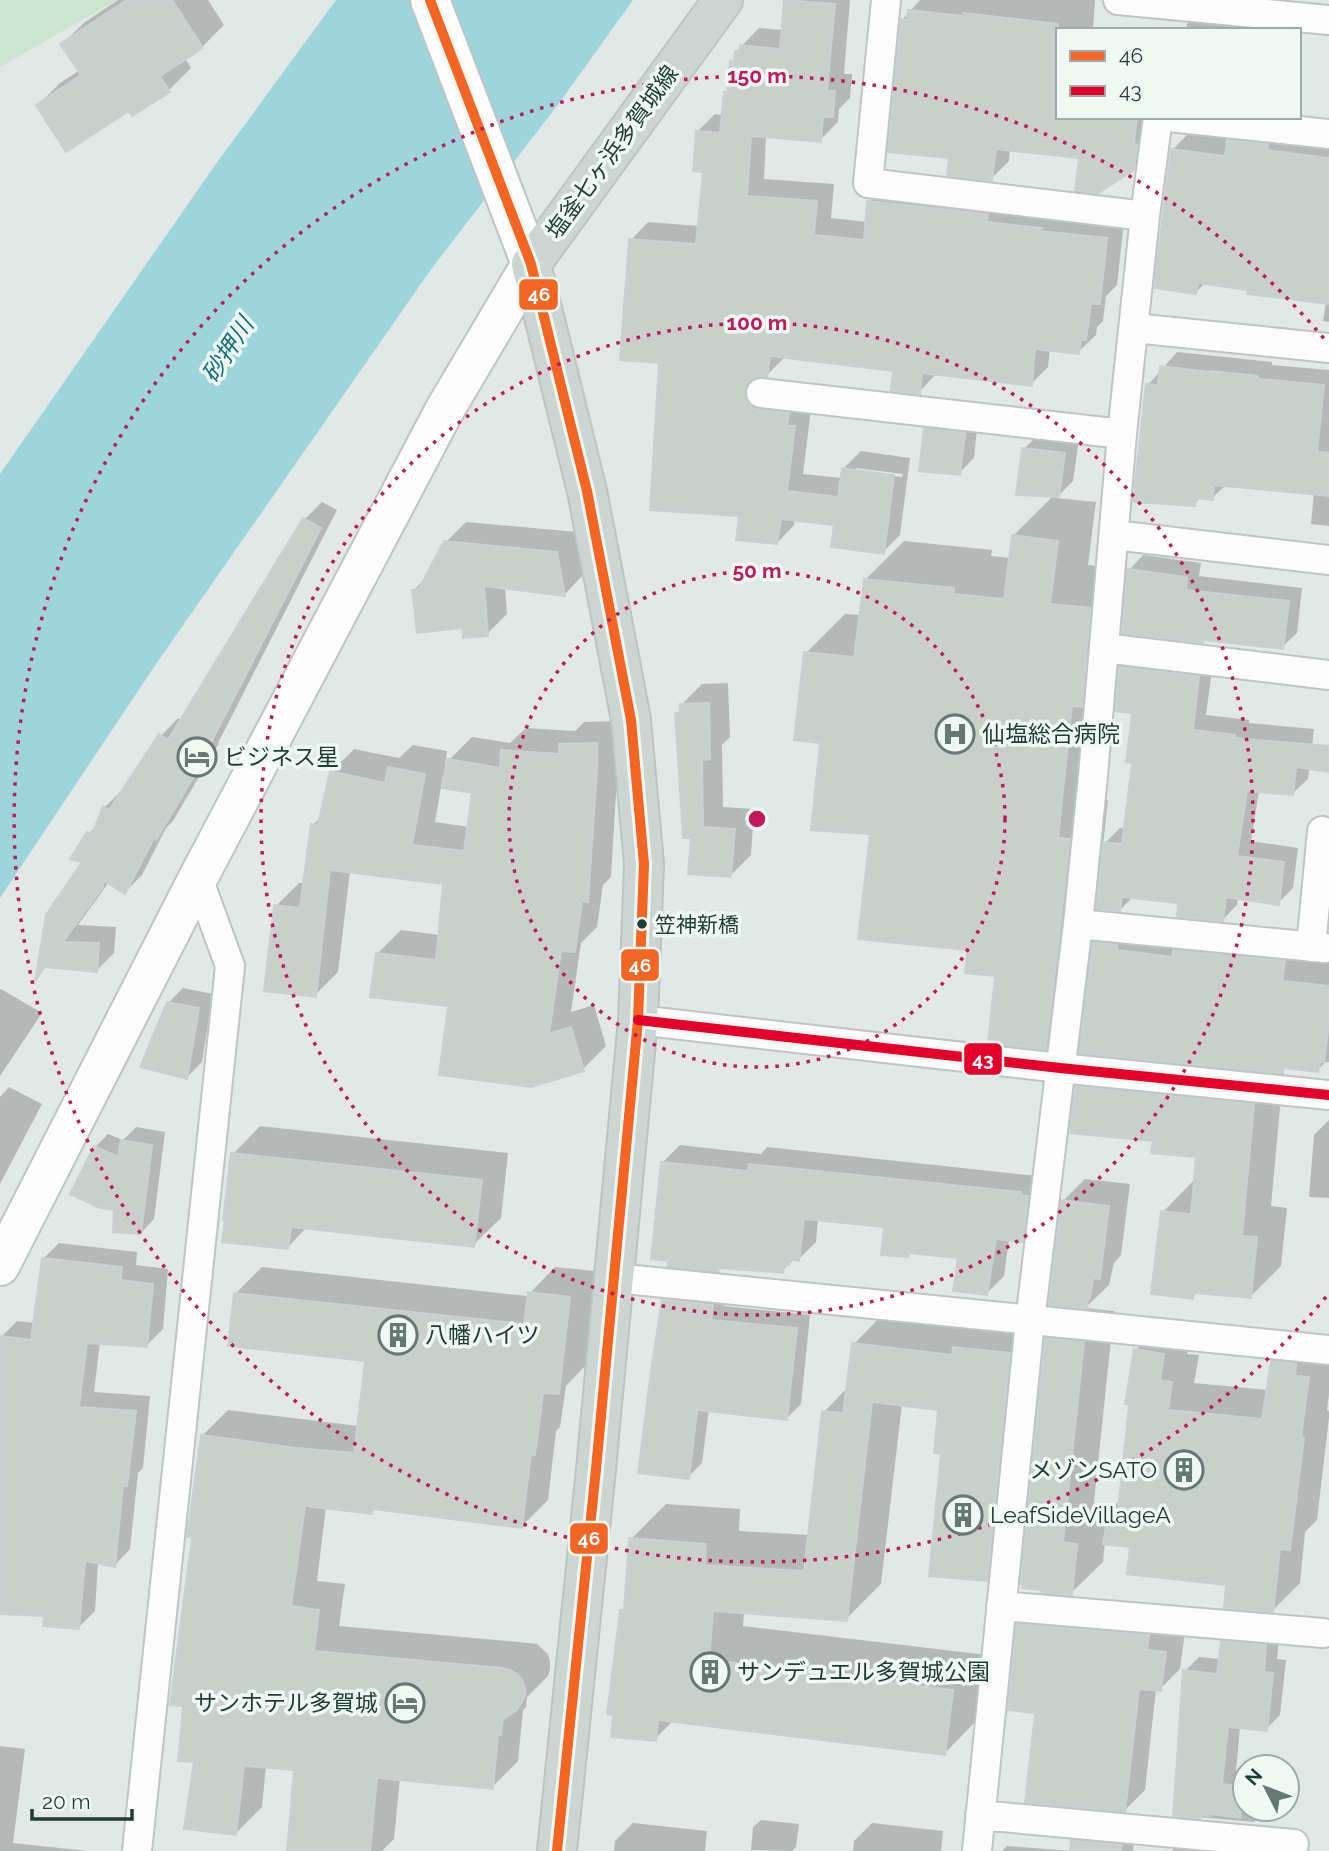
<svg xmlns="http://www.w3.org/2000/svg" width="1329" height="1851" font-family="Raleway,'Noto Sans JP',sans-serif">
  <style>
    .green { fill: #c9e4d0 }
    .water { fill: #9dd5dc }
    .shadow { fill: #0003; fill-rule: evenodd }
    .building { fill: #c9d0cc; stroke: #cad1ce; stroke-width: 2 }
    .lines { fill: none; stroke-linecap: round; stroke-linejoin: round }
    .street-casing { stroke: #bfc5c2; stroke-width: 32 }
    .secondary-casing { stroke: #bdc6c2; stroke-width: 42 }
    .primary-casing { stroke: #bbc5c1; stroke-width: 42 }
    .street { stroke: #fbfcfb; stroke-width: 28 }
    .secondary { stroke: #fbfcfb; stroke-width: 38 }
    .primary { stroke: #ccd5d2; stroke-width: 38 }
    .bus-1-casing { stroke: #eff8f3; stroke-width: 16 }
    .bus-2-casing { stroke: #eff8f3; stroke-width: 16 }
    .bus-1 { stroke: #f26522; stroke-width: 10 }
    .bus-2 { stroke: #e4002b; stroke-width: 10 }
    .ring { fill: none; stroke: #c2185b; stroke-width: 3.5; stroke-dasharray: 3.5 7 }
    .bus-dot { fill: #1e3d34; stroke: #eff8f3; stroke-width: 2.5 }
    .labels { text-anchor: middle; stroke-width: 7; stroke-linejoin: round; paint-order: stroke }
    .bus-label { font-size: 21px; fill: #1e3d34; stroke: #eff8f3; text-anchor: start }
    .street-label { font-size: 23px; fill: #1e3d34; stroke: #eff8f3 }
    .poi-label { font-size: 23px; fill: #1e3d34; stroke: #eff8f3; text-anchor: start }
    .water-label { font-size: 24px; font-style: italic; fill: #12707f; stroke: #eff8f3 }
    .centre { fill: #c2185b; stroke: #eff8f3; stroke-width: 3.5 }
    .ring-label { font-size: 21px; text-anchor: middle; font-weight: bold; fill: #c2185b; stroke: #eff8f3; stroke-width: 7; stroke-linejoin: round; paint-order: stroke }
    .line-badge { stroke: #eff8f3; stroke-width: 2.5 }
    .badge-label { font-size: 19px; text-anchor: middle; font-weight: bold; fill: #fff }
  </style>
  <rect width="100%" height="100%" fill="#e2e8e5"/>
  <!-- green -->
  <path class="green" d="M0 0H117L0 67Z"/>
  <!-- water -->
  <path class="water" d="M336 0H633L560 102 432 268 154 667 0 898V474L218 161Z"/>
  <!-- shadow -->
  <path class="shadow" d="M118 0H208L224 25 202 47 185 58 191 68 169 90 133 114 129 108 38 105 60 83 80 70 62 44 85 22Z
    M787 0H850L844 74H852L850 98 839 109 838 122 820 140 766 136 764 179 834 184 831 218 867 222 869 202 886 185 1124 221 1117 285 1106 296 1103 321 1097 327 1096 335 1078 352 1050 349 1048 367 1031 384 937 373 919 392 895 369 784 358 767 375 762 376 763 382 811 409 803 474 842 478 843 469 861 451 910 458 900 535 883 552 836 523 795 518 794 525 777 543 741 514 660 361 631 240 648 222 700 226 705 170 697 132 715 114 723 115 725 93 730 88 732 62 736 58V52L759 28 783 30ZM856 468 903 474 902 477 856 472Z
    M920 0H1095L1093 30H1058V117H1152L1151 150 1133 168 1081 157 1010 149 1009 161 991 179 951 156 902 20Z
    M1205 6 1244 10 1241 30H1186L1187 24Z
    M1193 129 1329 135V322L1323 321 1326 302 1206 282 1196 292 1172 150Z
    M1177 352 1272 362V365L1329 370V526L1311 524 1314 493 1226 485 1212 498 1201 497 1194 504 1148 385Z
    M940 414 978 418 974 458 959 473 925 429Z
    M1039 434 1079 439 1073 481 1056 498 1096 502 1088 565 1129 570 1143 555 1201 563 1199 576 1302 588 1297 633 1282 647 1205 639 1202 641 1123 632 1120 666 1108 678 1096 799 1108 800 1103 845 1120 828 1126 829 1134 762V711L1121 667 1135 652 1213 662 1206 715 1249 720V723L1314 729 1308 779 1293 793 1259 791 1251 841 1298 848 1293 888 1278 903 1238 897 1237 905 1222 920 1180 902 1133 897 1120 910 1096 907 1091 946 1109 928 1329 950V1062H1326L1317 1070 1287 1067 1280 1074 1283 1075 1271 1206 1287 1208 1281 1266 1251 1296 1198 1292 1192 1297 1163 1212 1193 1181 1195 1182 1198 1156 1154 1139 1077 1087 1109 1054 1087 1007 1045 1048 997 975 969 948 872 833 822 742 806 653 845 614 861 615 865 580 904 541 992 550 991 556 1011 558 1013 536 1054 495 1024 449Z
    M322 502 337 510 218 743H219L173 821 166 828 142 875 125 892 109 882 78 925 116 927 114 953 97 970 47 965 37 976 85 862 89 833 98 824 105 807 122 790 124 791 161 736 178 718 182 721 305 519Z
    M466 522 577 532 584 574 565 594 505 587 507 614 487 634 463 627 414 590 427 577 446 542Z
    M728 683 730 737 722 745 723 807 754 809 751 855 731 875 693 836 677 713 682 708V704L702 684Z
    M619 721V743L611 877 603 885 597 927 581 943 571 1012 594 1005 606 1046 583 1069 450 1005 377 954 401 930 440 935 445 882 350 871 338 972 315 995 276 906 299 883H305L313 825 322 816 331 772 354 749 399 758 413 745 447 751 445 764 472 737 510 743 526 728 575 731 584 722ZM443 775 474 792 469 827 435 822Z
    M183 988 213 994 202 1062 187 1077 168 1003Z
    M1 989 42 1013 0 1076V990Z
    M9 1087 42 1104 0 1184V1097Z
    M1329 1120V1198L1309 1197 1314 1135Z
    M260 1126 508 1153 501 1218 473 1245 307 1227 288 1247 233 1154Z
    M136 1127 165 1132 154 1219 141 1233 115 1208 95 1147 108 1134 123 1140Z
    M680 1145 761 1154 767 1147 1037 1176 1039 1223 1022 1240 1009 1239 1004 1276 987 1293 960 1257 911 1251 907 1255 886 1225 818 1219 816 1242 799 1259 795 1258 782 1271 722 1266 718 1270 663 1162Z
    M1085 1179 1130 1184 1121 1255 1114 1263 1109 1285 1085 1308 1114 1311 1093 1511 1110 1513V1510L1121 1499 1136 1350 1163 1323 1191 1327 1187 1354 1199 1355 1194 1383 1268 1390 1272 1362 1300 1334 1329 1350V1395L1327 1410 1329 1411V1418L1317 1520 1305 1532 1300 1583 1273 1610 1228 1584 1132 1545 1105 1542 1103 1562 1071 1593 1043 1591 1047 1339 1079 1306 1063 1201Z
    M59 1243 137 1252 136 1265 168 1269 163 1329 147 1345 100 1342 94 1392 150 1396 143 1468 138 1473 130 1549 115 1565 98 1562 95 1611 79 1627 45 1615 0 1613V1345L2 1336 17 1321 35 1323 43 1259Z
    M262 1267 527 1296 555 1267 595 1271 585 1366 566 1386 560 1427 556 1431 548 1500 522 1526 376 1508 371 1512 326 1507 317 1581 345 1584 339 1626 529 1643 537 1644 548 1654 550 1661V1669L548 1676 527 1697 526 1707 523 1710 518 1761 492 1787 400 1778 394 1839 382 1851H289L296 1769 266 1766 262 1807 236 1833 196 1761 194 1536 202 1436 228 1410 359 1426 367 1359 236 1293Z
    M678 1286 727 1291 724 1306 810 1315 801 1404 787 1418 709 1409 702 1463 688 1477 664 1300Z
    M888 1309 1044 1319 1021 1544 987 1579 942 1453 940 1408 902 1404 881 1584 846 1619 744 1612 743 1626 987 1655 979 1718 945 1753 674 1720 655 1739 622 1610 626 1606 631 1539 666 1504 740 1509 739 1531 810 1535 824 1412 848 1387 854 1344Z
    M1039 1604 1185 1632 1180 1669 1160 1689H1156L1145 1790 1125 1810 1037 1712 1018 1625Z
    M1237 1628 1280 1631 1277 1659 1286 1660 1280 1715 1266 1729 1240 1727 1236 1771 1245 1772V1809H1267L1254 1822 1175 1815 1185 1671 1199 1657 1221 1659 1222 1642Z
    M0 1746 25 1749 13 1843 88 1851H0Z
    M761 1820 799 1824 796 1847 792 1851 751 1850 753 1827Z
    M633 1823 707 1831 705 1851H614L615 1841Z
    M872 1823 943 1831 941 1851H853L854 1841Z
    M1087 1826 1135 1831 1133 1851H1002L1007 1846 1072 1851 1073 1841Z
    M1187 1836 1297 1851H1172Z"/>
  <!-- building -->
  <path class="building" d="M127 0H172L203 48 160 76 170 92 132 116 129 111 66 152 36 105 81 75 60 44Z
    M784 0 835 4 827 91H835L833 117H823L821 142 751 136 747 196 817 201 814 235 864 240 867 201 988 214 987 222 1042 228 1039 231 1107 238 1100 304H1091L1086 340H1081L1079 354 1035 349 1032 386 922 373 920 394 891 391 893 371 770 356 767 377 755 378 747 384 744 392 746 399 751 406 759 410 789 413 787 426H795L787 491 838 497 842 468 894 475 884 554 831 547 834 525 781 519 777 544 736 540 739 516 650 510 659 363 620 360 629 239 695 244 696 243 703 172 693 171 696 131 720 133 724 92H727L730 61 734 62 735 51H740V45L780 49Z
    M908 10 964 16V13L1058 24V117H1137L1134 144 1138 145 1134 170 1097 194 1075 191 1079 158 996 149 992 181 947 176 949 158 888 152 901 19 907 20Z
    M1227 140 1268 144 1267 150 1329 158V304L1247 294 1248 290 1198 283 1196 294 1154 288 1171 149 1225 156Z
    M1160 366 1210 372 1211 371 1258 376V379L1324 385 1317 452 1329 453V496L1214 485 1213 500 1196 498 1195 506 1133 502 1146 384 1158 385Z
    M924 428 965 433 960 475 919 471Z
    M1022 448 1065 453 1059 497 1016 495Z
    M303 518 321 528 202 760 203 761 156 840 154 838 125 894 103 880V887L63 942 99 943 97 972 45 967 35 981 46 915 82 862 70 859 87 832 92 834 103 806 109 810 159 734 168 740Z
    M1012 535 1058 541 1050 604 1091 608 1082 707 1072 706 1058 838 1070 839 1046 1050 988 1043 995 976 965 973 967 950 858 939 870 834 811 830 820 743 794 740 804 652 854 657 864 579 954 588 953 594 1004 599Z
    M444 541 557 552 565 596 484 586 488 636 463 638 462 628 417 633 412 590 419 589Z
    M1127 569 1187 577 1186 590 1289 601 1283 649 1203 640V643L1122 633Z
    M1119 667 1199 676 1193 730 1235 735V738L1329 746V772L1296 767 1293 795 1247 791 1237 856 1284 862 1279 905 1226 897 1223 921 1177 917 1178 903 1122 897 1120 911 1096 909 1103 842 1122 844 1132 763 1126 762 1132 713 1115 711Z
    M709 703 710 759 702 760 703 827 735 829 731 877 688 874 691 838H683L675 713H680V704Z
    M597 743V768L588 902 582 901 575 952 561 951 549 1034 571 1027 584 1071 531 1087 439 1075 448 1006 370 997 376 953 436 960 443 884 330 870 316 997 264 991 274 905 300 908 311 824 318 825 330 771 385 783 388 767 425 774 412 845 464 851 472 793 442 788 447 759 500 768 501 750 559 754V744Z
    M1093 942 1117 945V950L1172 957 1173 950 1285 961 1282 981 1329 986V1021L1324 1062H1320L1318 1072 1283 1068V1074L1079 1053Z
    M167 1002 199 1008 187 1079 140 1067Z
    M1075 1086 1254 1104 1242 1236 1257 1237 1251 1298 1194 1293 1193 1299 1151 1294 1161 1211 1191 1214 1196 1157 1151 1153 1153 1141 1070 1133Z
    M121 1140 152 1145 141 1234 113 1232 114 1210 100 1208 70 1194 94 1146 118 1157Z
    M231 1153 482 1180 474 1247 291 1227 288 1249 222 1242 225 1220H223Z
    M661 1162 748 1171 749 1164 1021 1192V1195L1028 1196 1023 1242 996 1239 987 1295 953 1291 958 1258 909 1253 908 1257 881 1255 884 1227 804 1219 799 1261 790 1259 789 1265H784L783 1273 719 1268 718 1272 667 1267 668 1261 651 1259Z
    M1061 1200 1109 1206 1100 1279 1093 1278 1090 1299H1088L1087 1309 1049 1305Z
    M42 1258 122 1267 121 1280 153 1284 147 1347 87 1343 79 1407 136 1411 127 1486 123 1485 115 1567 85 1561 79 1629 43 1626 44 1616 0 1614V1336L31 1340Z
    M528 1292 570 1297 559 1394 543 1393 535 1455 531 1454 522 1528 373 1509 372 1514 305 1506 291 1606 319 1610 314 1651 502 1668 510 1670 517 1674 522 1680 525 1688V1696L517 1710 503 1719 501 1735H498L493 1789 377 1778 370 1851H287L294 1770 244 1766 236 1835 184 1829 194 1762 178 1761 183 1706 170 1705 192 1537H187L201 1435 296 1448 354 1453 365 1361 228 1346 234 1293 524 1324Z
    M662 1299 713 1305 711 1320 797 1328 787 1420 697 1410 689 1479 638 1473 650 1378Z
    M1045 1338 1084 1342 1063 1542 1077 1544 1072 1595 1040 1593 1042 1590 1022 1588V1584H1020Z
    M852 1343 952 1355 953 1347 1010 1353 987 1581 929 1576 941 1454 934 1453 938 1410 872 1402 847 1621 713 1611 709 1660 953 1690 945 1755 658 1720 656 1741 611 1737 613 1715 607 1714 620 1610H624L629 1538 706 1544 705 1565 804 1571 822 1411 843 1413Z
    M1134 1349 1164 1354 1160 1380 1172 1382 1168 1410 1262 1419 1271 1361 1296 1364 1295 1376 1309 1377 1301 1437 1304 1438 1290 1550 1280 1549 1273 1612 1224 1608 1226 1585 1127 1574 1130 1547 1103 1544 1109 1509 1118 1510 1129 1405 1125 1404Z
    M1016 1624 1149 1635 1147 1650 1166 1652 1161 1691 1139 1689 1125 1812 1025 1802 1035 1713 1008 1710Z
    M1221 1641 1266 1645 1264 1672 1273 1673 1267 1731 1228 1727 1222 1784 1244 1787 1240 1818 1210 1814V1816L1200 1815V1819L1173 1816 1183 1670 1217 1674Z
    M1071 1840 1122 1845 1121 1851H1070Z"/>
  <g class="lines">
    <!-- street casing -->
    <g class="street-casing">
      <path id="street" d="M886 0 868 183 1145 216
        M1118 0 1329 20
        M1169 117 1329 134
        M1134 328 1329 348
        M761 393 1122 434
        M1114 535 1329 560
        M1104 648 1329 675
        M1078 924 1325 948
        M1311 947 1322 831
        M638 1020 1060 1068 1329 1095
        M615 1278 1329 1350
        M1001 1606 1323 1633
        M980 1815 1294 1844
        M137 1851 230 966 198 878
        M977 1851 1030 1321 1078 924 1093 776 1122 434 1145 216 1158 117"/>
    </g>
    <!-- secondary casing -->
    <g class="secondary-casing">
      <path id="secondary" d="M0 1266 198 878 444 411 531 264 430 0"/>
    </g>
    <!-- primary casing -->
    <g class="primary-casing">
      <path id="primary" d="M557 1851 596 1469 638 1020 644 864 631 720 615 636 587 491 531 264 723 0"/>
    </g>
    <!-- street -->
    <use href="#street" class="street"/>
    <!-- secondary -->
    <use href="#secondary" class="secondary"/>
    <!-- primary -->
    <use href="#primary" class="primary"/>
    <!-- bus-1 casing -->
    <g class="bus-1-casing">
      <path id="bus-1" d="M430 0 531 264 587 491 631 720 644 864 638 1020 596 1469 557 1851"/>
    </g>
    <!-- bus-2 casing -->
    <g class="bus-2-casing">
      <path id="bus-2" d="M638 1020 1060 1068 1329 1095"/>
    </g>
    <!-- bus-1 -->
    <use href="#bus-1" class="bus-1"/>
    <!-- bus-2 -->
    <use href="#bus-2" class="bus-2"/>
  </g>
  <!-- distance rings -->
  <g class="ring">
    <circle cx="757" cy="819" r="248"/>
    <circle cx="757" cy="819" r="496"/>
    <path d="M1326 1297A743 743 0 1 1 1326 341"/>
  </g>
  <!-- icons -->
  <defs>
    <g id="hospital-ring" transform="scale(2.0125)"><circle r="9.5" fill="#eff8f3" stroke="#637972" stroke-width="1.5"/><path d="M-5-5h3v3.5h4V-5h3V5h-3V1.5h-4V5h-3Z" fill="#637972"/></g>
    <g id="hotel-ring" transform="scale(2.0125)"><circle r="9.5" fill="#eff8f3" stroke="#637972" stroke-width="1.5"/><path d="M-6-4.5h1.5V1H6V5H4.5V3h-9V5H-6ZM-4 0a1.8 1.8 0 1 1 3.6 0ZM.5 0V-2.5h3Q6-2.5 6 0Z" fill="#637972"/></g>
    <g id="building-ring" transform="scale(2.0125)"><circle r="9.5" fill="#eff8f3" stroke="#637972" stroke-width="1.5"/><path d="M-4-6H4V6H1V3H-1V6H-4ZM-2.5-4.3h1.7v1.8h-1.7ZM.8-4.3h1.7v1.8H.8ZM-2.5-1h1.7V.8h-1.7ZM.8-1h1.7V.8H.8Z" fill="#637972"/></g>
  </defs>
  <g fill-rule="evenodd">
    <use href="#hospital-ring" x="955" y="734"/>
    <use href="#hotel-ring" x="197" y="757"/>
    <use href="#building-ring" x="398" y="1335"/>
    <use href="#building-ring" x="1184" y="1470"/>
    <use href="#building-ring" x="963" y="1515"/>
    <use href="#building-ring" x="710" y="1672"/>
    <use href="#hotel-ring" x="405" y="1703"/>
  </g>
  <!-- markers -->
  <circle class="bus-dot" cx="642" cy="924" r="6"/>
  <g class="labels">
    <!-- bus labels -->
    <g class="bus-label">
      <text x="655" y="932">笠神新橋</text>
    </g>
    <!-- street labels -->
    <g class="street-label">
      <text transform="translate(612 152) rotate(-54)" y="8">塩釜七ヶ浜多賀城線</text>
    </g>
    <!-- poi labels -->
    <g class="poi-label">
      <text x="982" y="742">仙塩総合病院</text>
      <text x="224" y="765">ビジネス星</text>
      <text x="425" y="1343">八幡ハイツ</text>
      <text x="1157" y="1478" text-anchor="end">メゾンSATO</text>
      <text x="990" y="1523">LeafSideVillageA</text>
      <text x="737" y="1680">サンデュエル多賀城公園</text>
      <text x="378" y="1711" text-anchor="end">サンホテル多賀城</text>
    </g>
    <!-- water labels -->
    <g class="water-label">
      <text transform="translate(228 350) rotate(-57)" y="8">砂押川</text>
    </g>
  </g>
  <circle cx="757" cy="819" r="10" class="centre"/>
  <g class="ring-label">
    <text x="757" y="83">150 m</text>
    <text x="757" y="330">100 m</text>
    <text x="757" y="578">50 m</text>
  </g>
  <g class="line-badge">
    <rect x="518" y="278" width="41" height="33" rx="7" fill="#f26522"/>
    <rect x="620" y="948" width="40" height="34" rx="7" fill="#f26522"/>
    <rect x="963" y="1042" width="40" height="34" rx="7" fill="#e4002b"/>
    <rect x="569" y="1522" width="40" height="33" rx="7" fill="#f26522"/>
  </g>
  <g class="badge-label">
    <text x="539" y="301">46</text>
    <text x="640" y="972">46</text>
    <text x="983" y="1066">43</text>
    <text x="589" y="1545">46</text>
  </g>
  <!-- legend -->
  <rect x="1056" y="28" width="245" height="91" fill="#eff8f3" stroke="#9bada7" stroke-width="2"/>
  <rect x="1070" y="51" width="35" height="10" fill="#f26522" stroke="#9bada7" stroke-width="2"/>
  <text x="1119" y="63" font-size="21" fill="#1e3d34">46</text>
  <rect x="1070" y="86" width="35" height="10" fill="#e4002b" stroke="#9bada7" stroke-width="2"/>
  <text x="1119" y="98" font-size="21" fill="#1e3d34">43</text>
  <!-- north arrow -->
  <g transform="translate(1266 1788) rotate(312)"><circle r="33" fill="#eff8f3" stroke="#9bada7" stroke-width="2"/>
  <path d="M0-5L12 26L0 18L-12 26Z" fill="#637972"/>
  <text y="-10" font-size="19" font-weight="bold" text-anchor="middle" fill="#1e3d34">N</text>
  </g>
  <!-- scale -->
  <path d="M32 1809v10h100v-10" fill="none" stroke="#1e3d34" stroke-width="3.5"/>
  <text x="42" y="1809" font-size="21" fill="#1e3d34" stroke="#eff8f3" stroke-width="5" paint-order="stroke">20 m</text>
</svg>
